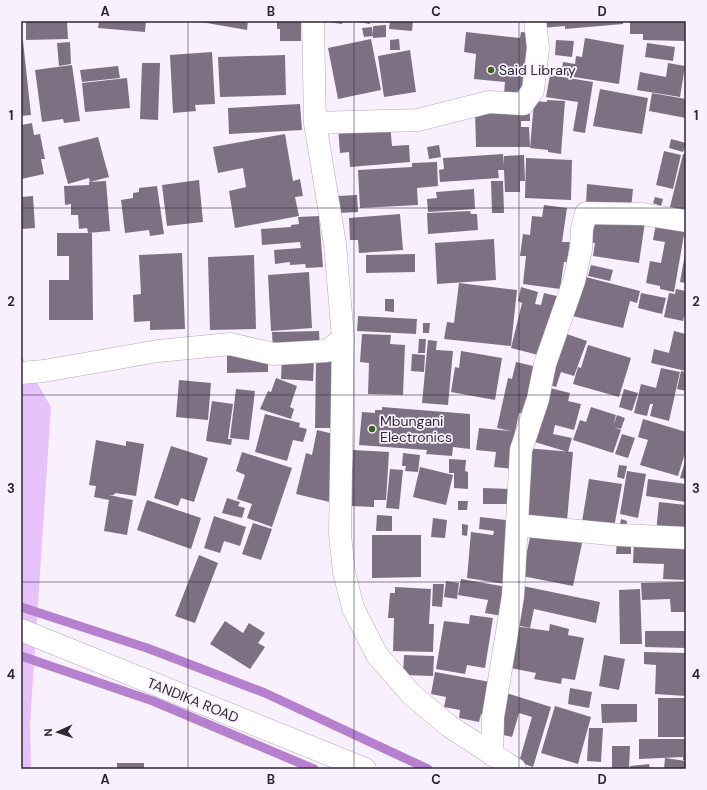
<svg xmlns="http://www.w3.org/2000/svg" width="707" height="790" font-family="'DM Sans',sans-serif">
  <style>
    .green { fill: #e7c1f9 }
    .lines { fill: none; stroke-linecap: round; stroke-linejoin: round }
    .stream { stroke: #b580ce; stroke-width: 9 }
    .building { fill: #7c7082 }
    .street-casing { stroke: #b6a8bc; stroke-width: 23 }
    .secondary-casing { stroke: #b6a8bc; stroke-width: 23 }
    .street { stroke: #fff; stroke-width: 22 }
    .secondary { stroke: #fff; stroke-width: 22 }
    .grid { fill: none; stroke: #2e2930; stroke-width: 1; stroke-opacity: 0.55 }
    .poi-dot { fill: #3d6521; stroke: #f9f0fd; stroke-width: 1.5 }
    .labels { text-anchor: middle; stroke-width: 3.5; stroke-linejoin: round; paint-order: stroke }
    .poi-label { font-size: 14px; fill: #2e2930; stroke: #f9f0fd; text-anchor: start }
    .street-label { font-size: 14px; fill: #2e2930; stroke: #f9f0fd }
    .neatline { fill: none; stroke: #2e2930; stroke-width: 1.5 }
    .grid-label { font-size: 13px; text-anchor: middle; font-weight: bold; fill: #2e2930 }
  </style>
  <rect width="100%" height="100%" fill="#f9f0fd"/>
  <!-- green -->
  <path class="green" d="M21 355 51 407 30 724 31 769H21Z"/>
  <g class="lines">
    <!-- stream -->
    <path class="stream" d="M21 607 147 648 265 693 428 769
      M21 656 153 701 314 769"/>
  </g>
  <!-- building -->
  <path class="building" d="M26 21H67L68 39 26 40Z
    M99 21H146L145 32 98 28Z
    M202 21H248L247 30 201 22Z
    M277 21H301V41H280V29H277Z
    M323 21H343L342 24Z
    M353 21H370V24Z
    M390 21H413L412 31 389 29Z
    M540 21H623V24L565 29V26L541 28Z
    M630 21H685L686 41 643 40V34H630Z
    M386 25V37L373 38V26Z
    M372 27 373 36 364 37 362 28Z
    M466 32 520 38 521 32 532 33 524 85H522L520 96 504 94 505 82 474 79 476 54 464 52Z
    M585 38 624 45 619 84 561 75 563 62 575 64 576 56 582 57Z
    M371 39 381 90 338 99 328 48Z
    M399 39 400 50H390V40Z
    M556 40 574 41 572 57 555 55Z
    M21 41H23L31 115 21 116Z
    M70 42 71 64 59 66 57 43Z
    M647 43 675 47 673 61 645 57Z
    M410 50 416 92 384 97 378 56Z
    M212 52 215 104 195 105 196 111 173 113 170 55Z
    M285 55 286 95 220 97 218 57Z
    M142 63H160L158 120 140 119Z
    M668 63 685 66 680 97 637 90 640 72 666 77Z
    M72 65 80 121 64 123 63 119 42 122 35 70Z
    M118 66 120 78 82 82 80 70Z
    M550 75 593 82 585 133 573 131 578 102 546 97Z
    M127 78 130 108 85 112 82 83Z
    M600 89 648 98 642 134 593 126Z
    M652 93 686 99V118L649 111Z
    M547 100 565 101 561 154 548 152V150L530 148 534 101 547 102Z
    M300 104 302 130 229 134 228 108Z
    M530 108V121H521V127H529L530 147H476L475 109Z
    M32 123 34 135 40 134 45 159H41L44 174 21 179V125Z
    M390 124 392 146 409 145 410 162 350 167 349 152 340 153 338 127Z
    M285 134 293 181 300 179 303 196 295 197 299 216 235 228 229 191 246 187 243 168 218 173 213 147Z
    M98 137 109 177 90 182 89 178 68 184 58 147Z
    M671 139 686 143 683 152 669 148Z
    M439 145 441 157 429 159 427 147Z
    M664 151 681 155 673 189 656 185Z
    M503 154 504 165V156L524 155 525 181H520V192H505L504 170H498L499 178 440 182 439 170 444 169 443 158Z
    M683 154 686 155V206L683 218 668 215Z
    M526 158 572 160 571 200 525 198Z
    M437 162 438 186 417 188 418 205 360 208 358 170 412 167V163Z
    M199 180 203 222 167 226 162 185Z
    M106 181 110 231 88 233 87 228 79 229 78 215H71V204L65 205 64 186 89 185V182Z
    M491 181H503L504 213H492Z
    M587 184 633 189 631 209 586 205Z
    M157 186 164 234 150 236 149 230 125 233 121 200 133 198V193L139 192V188Z
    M474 189 475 209 428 212 427 199 437 198 436 192Z
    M357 195 358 212 339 213 338 196Z
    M33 196 35 228 21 229V197Z
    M655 197 663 199 661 206 653 203Z
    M544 205 567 208 562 242H570L567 262H564L560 289 523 284 526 256H520L523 234 530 235 532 216 542 217Z
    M470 211 471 214H477L478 230 428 234 427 213Z
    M400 214 403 250 359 253 358 240H350L349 218Z
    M588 214 645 222 639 263 593 256 595 243 584 242Z
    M319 216 323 267 306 268 305 264 290 265V262L275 264 274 250 301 248 300 242 262 245 261 229 291 227V225L299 224 298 217Z
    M657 219 685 229 674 292 660 289V286L646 283 650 261 661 263 665 242 653 240Z
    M57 233H92L93 320H49V280H69V256H57Z
    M494 239 496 280 437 284 435 243Z
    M182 253 185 329 150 330V321L134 322 133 295 141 294 139 255Z
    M415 254V272L366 273V255Z
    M685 254H686V283L680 282Z
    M254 255 256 329 210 330 208 257Z
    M591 265 613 270 610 281 588 276Z
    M309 272 312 328 271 331 268 275Z
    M578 275 640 291 637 303 630 301 623 328 568 315Z
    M459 283 517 290 511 346 444 339 447 322 454 323Z
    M521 287 538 292 535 304 541 305 544 293 561 297 546 357 511 348 522 303 518 301Z
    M676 289 686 291V309L683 321 664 317 669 293 675 294Z
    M641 293 666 298 662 314 638 308Z
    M385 299H394V312L385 311Z
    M358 316 417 319 416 334 357 331Z
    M423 323H430L429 333H423Z
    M319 331 320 350 273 352 272 332Z
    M558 331 587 341 574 376 561 372 556 387 544 383Z
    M674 331 686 334V371L651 363 654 349 669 353Z
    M362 334 391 335 390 344 405 345 403 395 368 394 369 363 360 362Z
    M419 339H426L425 353H418Z
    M428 340 437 341 436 350 453 351 448 405 422 403Z
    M588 345 631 358 619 397 573 384 578 367 581 368Z
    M461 351 502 358 495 400 451 392 455 367 459 368Z
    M412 354 425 355 424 372 411 371Z
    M268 355V372L227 373V356Z
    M282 356 314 359 313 381 281 379Z
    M316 361 337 362 336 428H315Z
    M516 362 542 368 532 416 519 413 515 432 497 428 508 378 512 379Z
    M661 368 680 372 669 421 650 416 653 404H650L647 416 634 413 641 384 656 388Z
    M681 371 686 372V391L677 389Z
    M276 378 297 386 290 407 294 409 291 419 260 409 268 391 271 392Z
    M179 380 211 383 208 420 176 417Z
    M542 386 570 393 568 401 581 404 574 430 555 425 553 434 572 438 568 452 528 440Z
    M236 389 255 391 249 440 230 438Z
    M624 389 638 393 632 411 619 407Z
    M212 401 233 404 228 439H232L231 445 206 441Z
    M382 407 470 414V449L453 447 452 456 426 454 427 450 359 445 362 412 375 413V410H382Z
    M591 407 616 415 613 426 617 415 625 418 621 429 614 427 621 430 613 453 573 440 580 420 586 422Z
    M265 414 300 423 299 427 307 429 303 442 293 440 287 461 255 452Z
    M643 419 686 432V450L678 476 640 465 648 440 638 437Z
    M479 428 519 432 515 469 494 467 496 452 476 450Z
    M317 430 338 435 334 503 296 494 306 453 312 455Z
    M622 434 635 438 628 458 615 454Z
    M96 440 126 446V441L144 444 136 496 115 493 114 495H109L133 500 127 535 104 531 109 500 94 497 96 486 89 485Z
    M171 446 208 458 194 502 181 498 178 506 154 498Z
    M525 448 573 452 567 521 519 517Z
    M353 450 389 452 386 500H374V507L350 506Z
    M242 452 292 468 272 527 247 518 252 504 237 499 245 475 236 471Z
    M403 453 420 455 418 472 405 471 406 466H402Z
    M686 458V479L680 478Z
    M449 459 466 460 465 471 468 472V489L454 488V473H449Z
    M619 465 627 466 624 479 617 477Z
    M420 467 453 475 446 505 413 497Z
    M390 469 403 470 399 509 386 508Z
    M627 471 646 474 638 518 620 514Z
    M589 479 622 484 613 533 581 528Z
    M648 479 686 484V502L646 496Z
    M483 488 513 489V504H483Z
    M227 498 240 502 238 506 245 508 242 518 222 513Z
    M147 500 201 518 191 549 137 530Z
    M458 501H468L467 510H458Z
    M659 502 686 505V537L656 533Z
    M377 515 392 516V531H376Z
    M214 516 246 527 240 546 224 541 220 553 204 548Z
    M480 517 515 521 505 584 467 578 471 532 493 535 494 531 479 529Z
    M433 518 447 520 445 538 431 537Z
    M621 519 627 521 626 530 619 529Z
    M253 523 272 529 261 560 242 554Z
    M462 524 468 525 467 536 462 535Z
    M531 532 582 543 573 586 522 576Z
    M372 535H421V577L372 578Z
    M617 539H631V554H616Z
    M634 539 686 540V580L663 579 664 564 633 563Z
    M199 555 218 563 195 623 175 616Z
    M461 579 507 587 502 616 485 613 488 600 458 595Z
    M446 581 459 583 457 599 444 597Z
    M686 582V612H671L670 599 642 600 641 583Z
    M433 584H444L442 607 432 606Z
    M518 585 600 602 596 623 534 609 530 628 510 624Z
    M395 587 431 589 429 624H434L433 652 393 651 394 618H388L390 593H395Z
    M640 589 642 644H620L619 590Z
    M470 615 493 618 485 668 467 665 465 674 436 669 444 621 469 624Z
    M225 621 243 633 249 623 265 633 258 643 265 647 250 669 210 644Z
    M550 624 569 629 568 635 584 638 575 680 562 678 561 684 534 679 536 673 506 667 514 626 549 631Z
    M645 631H686V648L645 647Z
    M644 652 686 653V696L655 694 656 665 644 664Z
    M404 655 434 656 433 676 403 675Z
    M604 655 625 659 619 690 599 686Z
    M435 672 496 683 491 716 481 714 479 722 459 718 460 710 444 707 446 697 431 694Z
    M570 688 592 692 589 708 568 704Z
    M506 693 551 707 533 767 519 762 532 717 519 713 512 737 494 733Z
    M658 698H686V737H658Z
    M601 704H637V722L602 723Z
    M555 706 591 717 578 764 541 753Z
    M589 728H603L601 762 587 761Z
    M639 739H686V760H683V757L639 759Z
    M612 746H630L629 769H612Z
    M665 758 686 761V769H664Z
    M117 763H144V769H117Z
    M649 764 650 769H631L630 766Z"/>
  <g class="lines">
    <!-- street casing -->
    <g class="street-casing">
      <path id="street" d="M313 21 315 123 335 244 343 338 340 535 344 572 353 608 377 655 411 694 449 726 515 769
        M315 123 418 120 489 102 523 104 533 90 538 48 535 21
        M21 373 44 371 158 351 230 344 274 354 327 351 343 338
        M517 525 620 535 686 538
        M492 755 493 717 513 596 521 450 538 399 545 364 574 281 581 249 582 229 586 213 642 214 686 221"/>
    </g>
    <!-- secondary casing -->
    <g class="secondary-casing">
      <path id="secondary" d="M21 630 365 769"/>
    </g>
    <!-- street -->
    <use href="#street" class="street"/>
    <!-- secondary -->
    <use href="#secondary" class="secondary"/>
  </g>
  <!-- grid -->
  <path class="grid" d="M188 21V769M354 21V769M519 21V769M21 208H686M21 395H686M21 582H686"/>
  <!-- markers -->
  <g class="poi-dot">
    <circle cx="491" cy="70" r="4"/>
    <circle cx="372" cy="429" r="4"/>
  </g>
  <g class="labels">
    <!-- poi labels -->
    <g class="poi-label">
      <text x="499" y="75">Said Library</text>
      <text x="380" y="426">Mbungani<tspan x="380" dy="16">Electronics</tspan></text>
    </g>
    <!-- street labels -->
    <g class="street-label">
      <text transform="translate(193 700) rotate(22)" y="5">TANDIKA ROAD</text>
    </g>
  </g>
  <!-- border -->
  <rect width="707" height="790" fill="none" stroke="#f9f0fd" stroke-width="44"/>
  <!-- north arrow -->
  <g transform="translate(58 732) rotate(267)" stroke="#f9f0fd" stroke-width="3" paint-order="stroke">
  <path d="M0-3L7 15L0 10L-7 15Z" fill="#2e2930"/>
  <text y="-6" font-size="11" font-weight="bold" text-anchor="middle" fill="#2e2930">N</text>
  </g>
  <rect x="22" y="22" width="663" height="746" class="neatline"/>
  <g class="grid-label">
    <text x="105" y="16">A</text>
    <text x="271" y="16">B</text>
    <text x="436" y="16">C</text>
    <text x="602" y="16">D</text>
    <text x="11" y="120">1</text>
    <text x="696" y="120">1</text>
    <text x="11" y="306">2</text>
    <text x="696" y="306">2</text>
    <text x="11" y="493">3</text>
    <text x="696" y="493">3</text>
    <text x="11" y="679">4</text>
    <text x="696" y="679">4</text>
    <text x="105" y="784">A</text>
    <text x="271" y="784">B</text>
    <text x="436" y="784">C</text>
    <text x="602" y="784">D</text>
  </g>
</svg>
